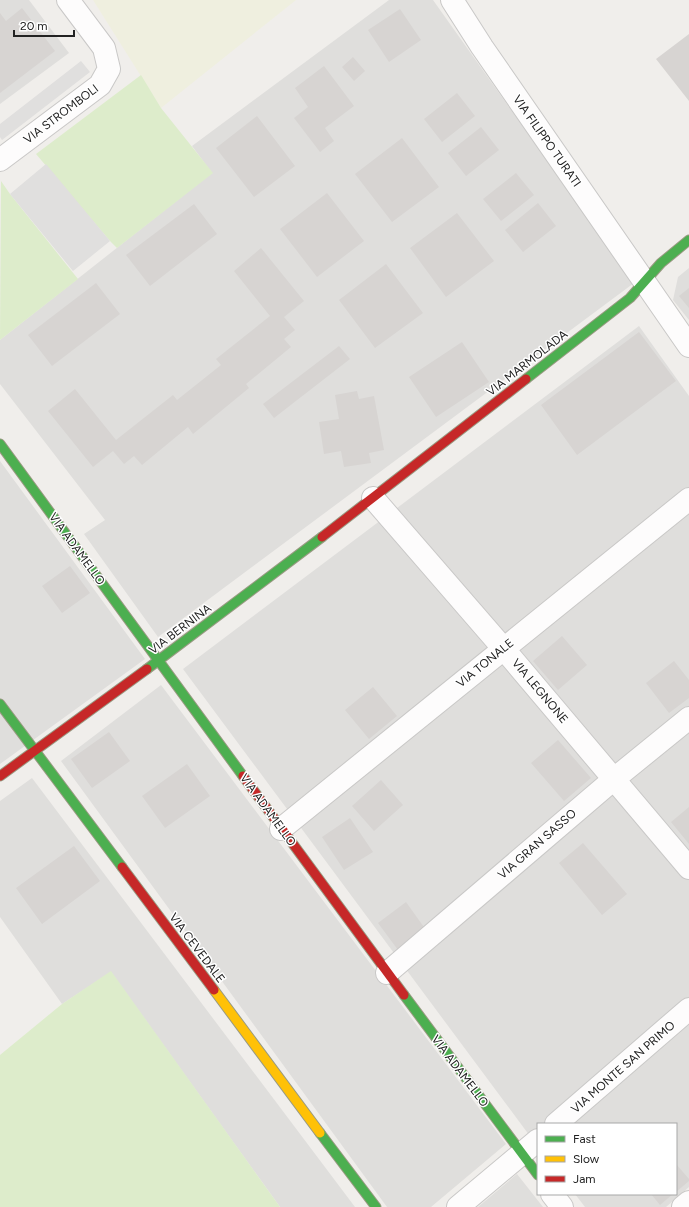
<svg xmlns="http://www.w3.org/2000/svg" width="689" height="1207" font-family="Figtree,sans-serif">
  <style>
    .residential { fill: #dfdedc }
    .farmland { fill: #efefdf }
    .grass { fill: #ddeccb }
    .parking { fill: #e0dfde }
    .building { fill: #d7d4d2 }
    .lines { fill: none; stroke-linecap: round; stroke-linejoin: round }
    .street-casing { stroke: #c9c8c7; stroke-width: 24 }
    .fast-casing { stroke: #999a82; stroke-width: 11 }
    .slow-casing { stroke: #999a82; stroke-width: 11 }
    .jam-casing { stroke: #999a82; stroke-width: 11 }
    .street { stroke: #fdfcfc; stroke-width: 22 }
    .fast { stroke: #4caf50; stroke-width: 9 }
    .slow { stroke: #ffc107; stroke-width: 9 }
    .jam { stroke: #c62828; stroke-width: 9 }
    .labels { text-anchor: middle; stroke-width: 3; stroke-linejoin: round; paint-order: stroke }
    .street-label { font-size: 12px; fill: #222; stroke: #fff }
  </style>
  <rect width="100%" height="100%" fill="#f0eeeb"/>
  <!-- residential -->
  <path class="residential" d="M0 0H29L69 53 0 104Z
    M389 0H433L634 283 158 637 84 534 105 520 0 384V340L212 173 192 146Z
    M689 268V320L673 300 678 277Z
    M639 326 689 396V1187L666 1207H585L575 1194H676V1124H538V1147L183 669Z
    M0 461 145 659 0 764Z
    M161 685 506 1144 431 1207H387L61 761Z
    M32 778 355 1207H280L111 972 62 1004 0 917V801Z
    M517 1174 543 1207H478Z"/>
  <!-- farmland -->
  <path class="farmland" d="M93 0H296L161 108Z"/>
  <!-- grass -->
  <path class="grass" d="M141 75 161 108 213 173 117 248 110 241 36 154Z
    M1 181 10 194 78 279 0 340Z
    M111 971 280 1207H0V1055L62 1004Z"/>
  <!-- parking -->
  <path class="parking" d="M81 61 90 72 2 140 0 137V124Z
    M46 164 110 241 73 271 10 194Z"/>
  <!-- building -->
  <path class="building" d="M22 8 55 51 0 93V13L6 21Z
    M400 9 421 40 389 62 368 30Z
    M689 34V101L656 59Z
    M353 57 365 71 354 81 342 67Z
    M324 66 354 106 325 128 334 141 320 152 294 118 308 107 295 88Z
    M457 93 475 116 442 142 424 119Z
    M257 116 295 166 254 197 216 148Z
    M481 127 499 150 466 176 448 153Z
    M402 138 439 187 392 222 355 174Z
    M516 173 534 195 501 221 483 199Z
    M327 193 364 241 317 277 280 229Z
    M538 203 556 226 523 252 505 230Z
    M194 204 217 234 150 286 126 255Z
    M457 213 494 261 446 297 410 248Z
    M261 248 304 301 284 317 295 330 284 339 291 347 246 384 249 388 193 434 188 427 142 465 134 456 124 464 113 451 93 467 48 411 75 389 116 440 173 395 177 400 221 365 216 359 270 316 234 271Z
    M386 264 423 313 375 348 339 300Z
    M96 283 120 314 52 366 28 335Z
    M689 288V308L679 296Z
    M639 332 676 381 577 455 541 405Z
    M462 342 489 382 436 417 409 377Z
    M339 346 350 359 274 418 263 404Z
    M357 391 359 399 374 396 384 450 369 453 371 463 344 467 341 451 324 454 319 422 339 419 335 395Z
    M70 566 90 593 62 613 42 586Z
    M562 636 587 665 558 690 533 661Z
    M674 661 689 680V698L669 713 646 683Z
    M373 687 397 716 369 739 345 710Z
    M109 732 130 761 92 788 71 759Z
    M558 740 591 778 564 801 531 763Z
    M187 764 210 796 165 828 142 796Z
    M381 780 403 805 374 831 352 806Z
    M689 807V844L671 822Z
    M350 818 373 852 344 870 322 837Z
    M583 843 627 894 602 915 559 863Z
    M74 846 100 881 42 924 16 888Z
    M406 902 426 930 398 950 378 923Z
    M676 1164 689 1179V1181L676 1192Z
    M651 1194H673L660 1205Z"/>
  <g class="lines">
    <!-- street casing -->
    <g class="street-casing">
      <path id="street" d="M452 0 482 47 689 346
        M0 160 100 85 109 69 104 48 68 0
        M373 498 503 648 689 868
        M281 829 689 499
        M387 973 614 779 689 718
        M556 1124 689 1009
        M552 1194 562 1207
        M458 1207 538 1140
        M683 1207 689 1202"/>
    </g>
    <!-- fast casing -->
    <g class="fast-casing">
      <path id="fast" d="M526 379 630 298 661 263 689 240
        M0 444 243 776
        M147 669 322 537
        M0 704 122 867
        M404 995 538 1175
        M320 1133 376 1207"/>
    </g>
    <!-- slow casing -->
    <g class="slow-casing">
      <path id="slow" d="M214 990 320 1133"/>
    </g>
    <!-- jam casing -->
    <g class="jam-casing">
      <path id="jam" d="M322 537 526 379
        M0 776 147 669
        M243 776 404 995
        M122 867 214 990"/>
    </g>
    <!-- street -->
    <use href="#street" class="street"/>
    <!-- fast -->
    <use href="#fast" class="fast"/>
    <!-- slow -->
    <use href="#slow" class="slow"/>
    <!-- jam -->
    <use href="#jam" class="jam"/>
  </g>
  <g class="labels">
    <!-- street labels -->
    <g class="street-label">
      <text transform="translate(61 114) rotate(-37)" y="4">VIA STROMBOLI</text>
      <text transform="translate(547 141) rotate(55)" y="4">VIA FILIPPO TURATI</text>
      <text transform="translate(527 363) rotate(-38)" y="4">VIA MARMOLADA</text>
      <text transform="translate(77 549) rotate(54)" y="4">VIA ADAMELLO</text>
      <text transform="translate(180 629) rotate(-37)" y="4">VIA BERNINA</text>
      <text transform="translate(485 663) rotate(-39)" y="4">VIA TONALE</text>
      <text transform="translate(540 691) rotate(50)" y="4">VIA LEGNONE</text>
      <text transform="translate(268 810) rotate(54)" y="4">VIA ADAMELLO</text>
      <text transform="translate(537 844) rotate(-41)" y="4">VIA GRAN SASSO</text>
      <text transform="translate(197 948) rotate(53)" y="4">VIA CEVEDALE</text>
      <text transform="translate(623 1067) rotate(-41)" y="4">VIA MONTE SAN PRIMO</text>
      <text transform="translate(460 1071) rotate(53)" y="4">VIA ADAMELLO</text>
    </g>
  </g>
  <!-- legend -->
  <rect x="537" y="1123" width="140" height="72" fill="#ffffff" stroke="#a7a7a7"/>
  <rect x="545" y="1136" width="20" height="6" fill="#4caf50" stroke="#a7a7a7"/>
  <text x="573" y="1143" font-size="12" fill="#222222">Fast</text>
  <rect x="545" y="1156" width="20" height="6" fill="#ffc107" stroke="#a7a7a7"/>
  <text x="573" y="1163" font-size="12" fill="#222222">Slow</text>
  <rect x="545" y="1176" width="20" height="6" fill="#c62828" stroke="#a7a7a7"/>
  <text x="573" y="1183" font-size="12" fill="#222222">Jam</text>
  <!-- scale -->
  <path d="M14 30v6h60v-6" fill="none" stroke="#222222" stroke-width="2"/>
  <text x="20" y="30" font-size="12" fill="#222222" stroke="#ffffff" stroke-width="3" paint-order="stroke">20 m</text>
</svg>
